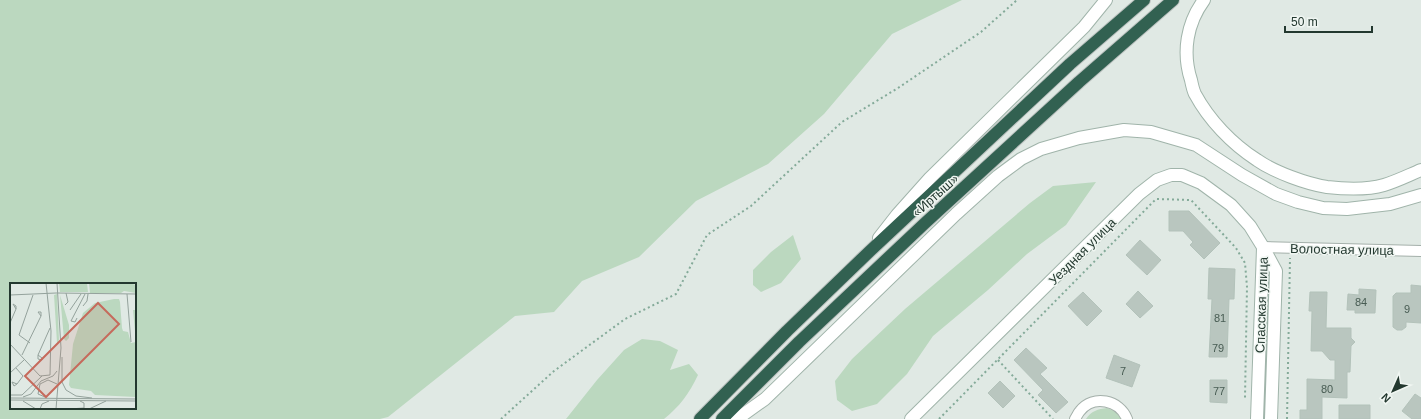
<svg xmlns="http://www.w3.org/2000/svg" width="1421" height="419" font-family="Helvetica,sans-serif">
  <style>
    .green { fill: #bbd8bf; fill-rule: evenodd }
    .building { fill: #b9c6bf; stroke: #b3c2ba }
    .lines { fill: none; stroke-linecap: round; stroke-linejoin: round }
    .street-casing { stroke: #a4b0aa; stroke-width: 12 }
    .secondary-casing { stroke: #a0b4aa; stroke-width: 14 }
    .highway-casing { stroke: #bdc3c1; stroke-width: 14 }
    .path { stroke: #84aa99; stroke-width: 2; stroke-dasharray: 2 3; stroke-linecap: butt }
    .street { stroke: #fff; stroke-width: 10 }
    .secondary { stroke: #fff; stroke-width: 12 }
    .highway { stroke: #326151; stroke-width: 12 }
    .labels { text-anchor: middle; stroke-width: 3; stroke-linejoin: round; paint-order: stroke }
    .number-label { font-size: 11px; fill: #485c53 }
    .street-label { font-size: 13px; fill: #23382f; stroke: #f0f6f2 }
    .inset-road { fill: none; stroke: #94a29c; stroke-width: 1 }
    .view { fill: #c66a5c; fill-opacity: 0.15; stroke: #c66a5c; stroke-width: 2 }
    .inset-edge { fill: none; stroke: #23382f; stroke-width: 2 }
  </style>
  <rect width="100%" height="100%" fill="#e0e9e4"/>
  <!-- green -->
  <path class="green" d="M0 0H962L892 34 824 114 768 164 696 201 639 257 582 281 554 312 515 316 388 417 380 419H0ZM11 284H135V408H11Z
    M1096 182 1066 225 1027 254 988 290 933 336 907 374 877 404 852 411 837 400 835 381 852 359 905 309 1030 203 1053 186Z
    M793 235 801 259 781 283 761 292 753 285V270L771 252Z
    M642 339 660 341 678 350 670 370 689 364 698 375C689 394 680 406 664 419H566L597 380 624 350Z
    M1107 408 1115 411 1122 419H1086C1091 411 1098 409 1107 408Z"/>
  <!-- building -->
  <path class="building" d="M1169 211H1189L1220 243 1204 259 1190 245 1193 242 1183 231H1169Z
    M1140 240 1161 260 1147 275 1126 255Z
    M1209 268 1235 269 1234 299H1229L1227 357H1209L1212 299H1208Z
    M1411 285 1421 286V323L1406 322V327L1402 330H1397L1393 327V296L1396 293H1411Z
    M1359 289 1376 290 1375 313H1355V310H1347L1348 294 1359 295Z
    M1138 291 1153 306 1140 318 1126 304Z
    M1083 292 1102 311 1087 326 1068 306Z
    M1310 292H1327L1326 328H1351V338L1355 342 1351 346 1350 372H1347V398L1322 397V419H1300V410H1307V379L1335 380V360H1330L1322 351H1311L1312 311H1309Z
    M1026 348 1047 368 1040 374 1068 402 1056 413 1038 395 1043 390 1014 360Z
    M1114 355 1140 365 1132 387 1106 378Z
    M1210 380H1227V403L1210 402Z
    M1000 381 1015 396 1003 408 988 393Z
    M1415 394 1421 398V419H1412L1402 411Z
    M1339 405H1370V419H1339Z"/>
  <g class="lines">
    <!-- street casing -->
    <g class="street-casing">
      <path id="street" d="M1263 247 1421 251
        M1075 419C1077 416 1078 413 1080 411 1093 394 1120 400 1127 419"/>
    </g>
    <!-- secondary casing -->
    <g class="secondary-casing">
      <path id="secondary" d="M1204 0C1187 23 1182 52 1191 80 1192 85 1193 90 1195 94 1209 120 1232 144 1257 160 1274 172 1307 184 1327 187 1345 189 1367 190 1384 185 1397 181 1409 175 1421 170
        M879 238 897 215 930 178 1084 27 1106 0
        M737 419 765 399 956 214 998 176 1021 159 1041 149 1079 138 1124 130 1151 132 1196 145 1242 175 1276 194 1298 202 1323 208 1347 209 1390 204 1421 195
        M911 419 1139 194 1157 180 1171 175H1182L1201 183 1231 205 1250 226 1263 247 1276 271 1271 419
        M1257 419 1263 248"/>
    </g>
    <!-- highway casing -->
    <g class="highway-casing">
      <path id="highway" d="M700 419 787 331 870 251 1070 64 1144 0
        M722 419 799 342 924 224 1079 82 1173 0"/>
    </g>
    <!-- path -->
    <path class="path" d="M998 360 1053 419
      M501 419 554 371 625 319 676 294 707 235 751 206 842 122 898 88 981 32 1017 0
      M939 419 1156 199 1191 200 1236 248 1245 263 1247 287 1245 398
      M1287 419 1290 258"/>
    <!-- street -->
    <use href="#street" class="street"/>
    <!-- secondary -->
    <use href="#secondary" class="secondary"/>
    <!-- highway -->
    <use href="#highway" class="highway"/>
  </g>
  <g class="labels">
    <!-- number labels -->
    <g class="number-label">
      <text x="1361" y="306">84</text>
      <text x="1407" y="313">9</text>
      <text x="1220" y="322">81</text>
      <text x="1218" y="352">79</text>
      <text x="1123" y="375">7</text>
      <text x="1327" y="393">80</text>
      <text x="1219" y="395">77</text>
    </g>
    <!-- street labels -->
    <g class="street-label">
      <text transform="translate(935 195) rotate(-42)" y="5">«Иртыш»</text>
      <text transform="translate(1342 249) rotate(1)" y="5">Волостная улица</text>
      <text transform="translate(1082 251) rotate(-45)" y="5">Уездная улица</text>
      <text transform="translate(1261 305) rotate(-88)" y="5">Спасская улица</text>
    </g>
  </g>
  <!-- overview -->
  <g transform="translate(10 283)">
    <rect width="126" height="126" fill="#e0e9e4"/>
    <path d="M49 0H77L78 9H50ZM79 0H119L126 2V10L114 8 111 10H80ZM47 11 49 57 47 60 44 12ZM50 12 59 42V55L56 58 54 56ZM104 16H109L110 19 112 45 113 48 118 49 121 60 126 59 123 27H126V114L85 112 81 108 61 105 59 102 63 61 73 30 85 20Z" fill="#bbd8bf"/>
    <path class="inset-road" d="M117 11 121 59M0 12 46 10 126 11M55 22 58 19 56 10M73 23 77 18 78 11M60 27 71 11M67 35 65 39 61 38 75 11M0 40 6 26V23L3 21 6 26M20 60 9 52 23 12M0 61 30 93 40 92 41 48 36 0M12 72 31 33 28 29H31V33M28 72V76L32 77V75L28 72 40 45M52 74V99L56 107 66 113 82 115M6 85 13 93 7 101 2 99 4 103 7 101M0 90 14 77M0 112H12L32 93M13 114 21 111 31 98 43 93 47 88M35 114 28 111 30 101 38 97 47 101M0 115 126 116M0 117 126 118M13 118 26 126M30 126 32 121 39 118M46 126 51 65 47 0M59 126 74 125V120L70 118M79 126 96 118"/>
    <path class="view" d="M88 20 109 41 36 114 15 93Z"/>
    <rect width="126" height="126" class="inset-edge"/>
  </g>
  <!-- north arrow -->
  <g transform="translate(1393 391) rotate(225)" stroke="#f0f6f2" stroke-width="3" paint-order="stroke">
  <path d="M0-3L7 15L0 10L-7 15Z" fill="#23382f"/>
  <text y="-6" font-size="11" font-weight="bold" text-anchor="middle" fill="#23382f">N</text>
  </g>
  <!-- scale -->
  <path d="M1285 26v6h87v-6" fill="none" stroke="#23382f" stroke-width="2"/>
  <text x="1291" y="26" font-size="12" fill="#23382f" stroke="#f0f6f2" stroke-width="3" paint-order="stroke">50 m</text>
</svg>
